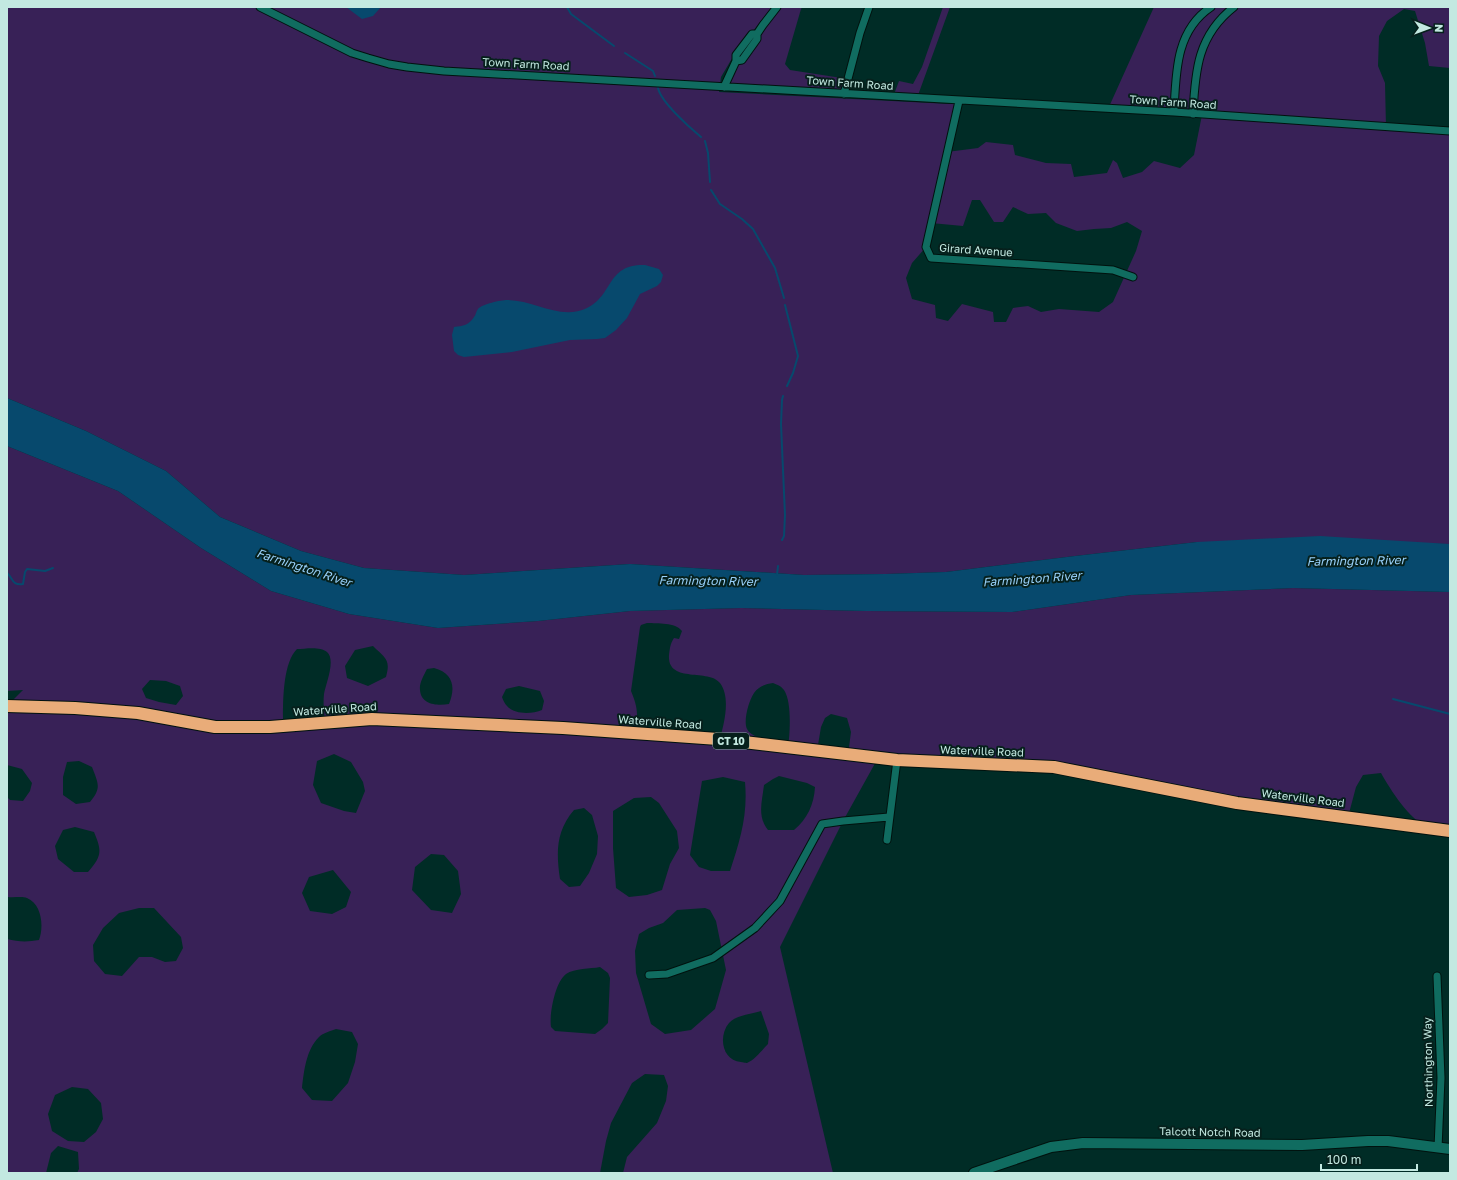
<svg xmlns="http://www.w3.org/2000/svg" width="1457" height="1180" font-family="'Golos Text',sans-serif">
  <style>
    .green { fill: #382157; fill-rule: evenodd }
    .water { fill: #07496d }
    .lines { fill: none; stroke-linecap: round; stroke-linejoin: round }
    .stream { stroke: #07496d; stroke-width: 2 }
    .street-casing { stroke: #00120e; stroke-width: 9 }
    .secondary-casing { stroke: #00120e; stroke-width: 12 }
    .highway-casing { stroke: #00120e; stroke-width: 14 }
    .street { stroke: #106c60; stroke-width: 7 }
    .secondary { stroke: #106c60; stroke-width: 10 }
    .highway { stroke: #e9ac79; stroke-width: 12 }
    .labels { text-anchor: middle; stroke-width: 4; stroke-linejoin: round; paint-order: stroke }
    .shield { fill: #06201c; stroke: #8aada6; stroke-width: 1 }
    .shield-label { font-size: 10px; font-weight: bold; fill: #c3e9e1 }
    .street-label { font-size: 11px; fill: #c3e9e1; stroke: #06201c }
    .water-label { font-size: 12px; font-style: italic; fill: #98d0fa; stroke: #06201c }
  </style>
  <rect width="100%" height="100%" fill="#002c26"/>
  <!-- green -->
  <path class="green" d="M7 7H772L734 55 721 77 719 92 950 104 959 101 947 152 978 148 986 142 1013 145 1015 155 1046 163 1071 164 1074 177 1107 173 1113 160 1117 163 1123 178 1142 172 1154 161 1180 168 1194 155 1202 115 1108 109 1154 7H1450V68L1429 66 1425 43 1415 11 1404 9 1387 21 1379 36 1378 66 1385 83 1386 127 1450 131V544L1197 542 1075 556 946 572 886 574 804 575 630 564 464 575 364 568 301 551 220 517 166 471 86 431 7 398ZM972 200H980L994 222H1003L1013 207 1028 214 1046 213 1056 223 1077 231 1094 229 1111 228 1127 222 1142 231 1136 251 1113 302 1099 312 1059 309 1041 312 1028 306 1013 308 1006 322H994L993 312 962 304 948 321 936 318 935 305 912 299 906 278 912 263 926 247 931 223 963 226Z
    M777 7H802L801 9 785 64 790 70 848 79 844 94 724 87 736 61 742 60Z
    M943 7H950L917 98 893 97 899 81 913 84 922 67Z
    M7 446 118 491 201 548 271 591 349 614 438 628 538 621 630 611 741 608 866 611 1012 612 1131 595 1293 588 1450 592V831C1443 830 1435 830 1428 827 1410 821 1390 789 1381 773L1363 775 1356 787 1348 817 1054 767 878 758 843 821 780 947 833 1173H623L627 1157 657 1123 666 1101 668 1086 664 1075 645 1074 632 1083 611 1123 606 1141 600 1173H77L79 1169 78 1152 58 1146 51 1153 46 1173H7V939C18 942 28 942 39 940 44 927 42 904 27 898 22 896 14 898 8 897L7 894V797L10 800 23 801 30 791 32 783 22 769 7 765V706L23 690 7 691ZM647 623C658 624 675 622 682 631L679 639 674 638C670 644 670 648 669 655 667 684 709 668 720 683 731 698 724 723 720 739L635 733C637 724 638 716 636 706 635 701 633 696 631 691L640 627 641 625ZM373 646C385 658 391 659 386 677L368 686 347 678 345 666 355 650ZM297 649C305 649 320 646 327 652 336 660 326 683 324 694 323 703 324 713 325 722L283 726C283 705 282 664 297 649ZM434 668C453 673 456 687 449 704 438 706 421 705 420 690 419 683 424 675 427 669ZM150 680 166 681 180 686 183 696 176 705 159 702 146 698 142 689ZM773 683C778 685 781 686 784 690 792 702 790 733 788 748L759 744 757 737C753 735 749 733 747 729 743 721 749 700 754 693 759 686 766 684 773 683ZM519 686 540 691 544 701 542 710C532 714 515 715 507 706 505 704 503 700 502 697L506 689ZM831 714 847 718 851 732 848 755 817 751 821 727 825 718ZM334 754 351 762 363 782 365 791 356 813 344 811 321 803 313 785 317 761ZM79 761 92 767C98 783 102 788 90 802L76 804 63 795V777L67 762ZM779 776 807 783 815 787C814 805 807 819 794 830H768C757 816 762 802 764 785L773 779ZM723 777 745 782C748 815 740 840 730 871H711L699 867 690 855 702 781ZM651 797 659 803 677 831 679 848 670 864 662 890 647 895 629 897 616 888 613 848V811L634 798ZM584 808 592 815 598 836 597 854 589 873 580 886 569 887 560 879C556 852 556 831 574 810ZM75 827 94 832C102 851 102 856 88 872H74L58 859 55 846 63 830ZM431 854 444 855 458 871 461 894 452 913 431 910 412 890 415 867ZM333 870 351 892 346 907 332 914 310 911 302 893 309 877ZM139 908H154L181 937 183 948 176 961 165 962 152 957H139L122 976 105 974 94 961 93 945 103 928 119 913ZM705 908 710 910 716 921 726 970 715 1009 691 1030 665 1034 651 1024 636 973 635 951 639 934 649 928 663 923 677 910ZM600 967 608 973 610 978 608 1023 602 1029 595 1034 555 1031 551 1027C549 1015 555 982 566 974 575 968 590 969 600 967ZM761 1011 769 1034 768 1044C762 1050 755 1060 747 1063 746 1063 741 1062 741 1062 722 1061 718 1036 729 1023 736 1015 752 1014 761 1011ZM336 1029 352 1032 358 1044 355 1062 348 1083 332 1101 312 1100 302 1088C304 1071 306 1050 319 1037 323 1033 331 1031 336 1029ZM72 1087 88 1089 101 1103 103 1119 96 1132 84 1142 68 1141 52 1131 48 1114 55 1095Z"/>
  <!-- water -->
  <path class="water" d="M346 7H381L373 16 362 19Z
    M645 265 659 269 663 275 661 282 657 286 640 294 627 318 616 330 605 338 597 339 570 340 512 352 464 357 458 355 454 351 452 335 454 327C463 326 469 325 474 317 476 315 476 311 478 309 482 304 501 300 507 300 535 300 560 321 587 308 614 295 606 264 645 265Z
    M7 398 86 431 166 471 220 517 301 551 364 568 464 575 630 564 804 575 886 574 946 572 1075 556 1197 542 1320 536 1450 544V592L1293 588 1131 595 1012 612 866 611 741 608 630 611 538 621 438 628 349 614 271 591 201 548 118 491 7 446Z"/>
  <g class="lines">
    <!-- stream -->
    <path class="stream" d="M567 7 571 14 614 46
      M625 53 653 71 655 76
      M658 88C661 102 689 127 701 137
      M705 141 708 153 710 182
      M711 190 720 204 742 219 753 229 775 268 784 298
      M785 305 798 356 793 373 787 386
      M782 540 784 536 785 515 781 424 782 400 783 396
      M7 573C13 578 12 586 23 584L25 572 27 569 45 571 53 568
      M777 575 778 566
      M1393 699 1450 714"/>
    <!-- street casing -->
    <g class="street-casing">
      <path id="street" d="M260 7 352 53 368 58 389 64 407 67 444 71 1174 112 1450 131
        M736 61 742 60 757 39V34L763 25 777 7
        M724 87 736 61V55L752 34H757
        M844 94 860 33 869 7
        M959 101 926 247 931 258 1113 270 1133 277
        M1174 112C1176 74 1175 31 1211 7
        M1193 114C1195 70 1198 35 1234 7
        M887 840 897 760
        M649 975 667 974 713 958 755 928 780 901 822 824 843 821 889 817
        M1437 976 1441 1078 1438 1148"/>
    </g>
    <!-- secondary casing -->
    <g class="secondary-casing">
      <path id="secondary" d="M974 1173 1051 1147 1083 1143 1302 1145 1368 1141H1388L1450 1149"/>
    </g>
    <!-- highway casing -->
    <g class="highway-casing">
      <path id="highway" d="M7 706 75 708 138 713 215 727H270L372 719 563 728 718 739 897 760 1054 767 1237 803 1450 831"/>
    </g>
    <!-- street -->
    <use href="#street" class="street"/>
    <!-- secondary -->
    <use href="#secondary" class="secondary"/>
    <!-- highway -->
    <use href="#highway" class="highway"/>
  </g>
  <g class="labels">
    <!-- shield labels -->
    <rect class="shield" x="713" y="733" width="36" height="16" rx="3"/>
    <g class="shield-label">
      <text x="731" y="745">CT 10</text>
    </g>
    <!-- street labels -->
    <g class="street-label">
      <text transform="translate(526 64) rotate(3)" y="4">Town Farm Road</text>
      <text transform="translate(850 83) rotate(4)" y="4">Town Farm Road</text>
      <text transform="translate(1173 102) rotate(4)" y="4">Town Farm Road</text>
      <text transform="translate(976 250) rotate(4)" y="4">Girard Avenue</text>
      <text transform="translate(335 709) rotate(-4)" y="4">Waterville Road</text>
      <text transform="translate(660 722) rotate(4)" y="4">Waterville Road</text>
      <text transform="translate(982 751) rotate(2)" y="4">Waterville Road</text>
      <text transform="translate(1303 798) rotate(7)" y="4">Waterville Road</text>
      <text transform="translate(1428 1062) rotate(-91)" y="4">Northington Way</text>
      <text transform="translate(1210 1132) rotate(1)" y="4">Talcott Notch Road</text>
    </g>
    <!-- water labels -->
    <g class="water-label">
      <text transform="translate(1356 561) rotate(-1)" y="4">Farmington River</text>
      <text transform="translate(304 568) rotate(18)" y="4">Farmington River</text>
      <text transform="translate(1032 579) rotate(-4)" y="4">Farmington River</text>
      <text transform="translate(708 581) rotate(1)" y="4">Farmington River</text>
    </g>
  </g>
  <!-- border -->
  <rect width="1457" height="1180" fill="none" stroke="#c3e9e1" stroke-width="16"/>
  <!-- north arrow -->
  <g transform="translate(1429 28) rotate(91)" stroke="#06201c" stroke-width="3" paint-order="stroke">
  <path d="M0-3L7 15L0 10L-7 15Z" fill="#c3e9e1"/>
  <text y="-6" font-size="11" font-weight="bold" text-anchor="middle" fill="#c3e9e1">N</text>
  </g>
  <!-- scale -->
  <path d="M1321 1164v6h96v-6" fill="none" stroke="#c3e9e1" stroke-width="2"/>
  <text x="1327" y="1164" font-size="12" fill="#c3e9e1" stroke="#06201c" stroke-width="3" paint-order="stroke">100 m</text>
</svg>
